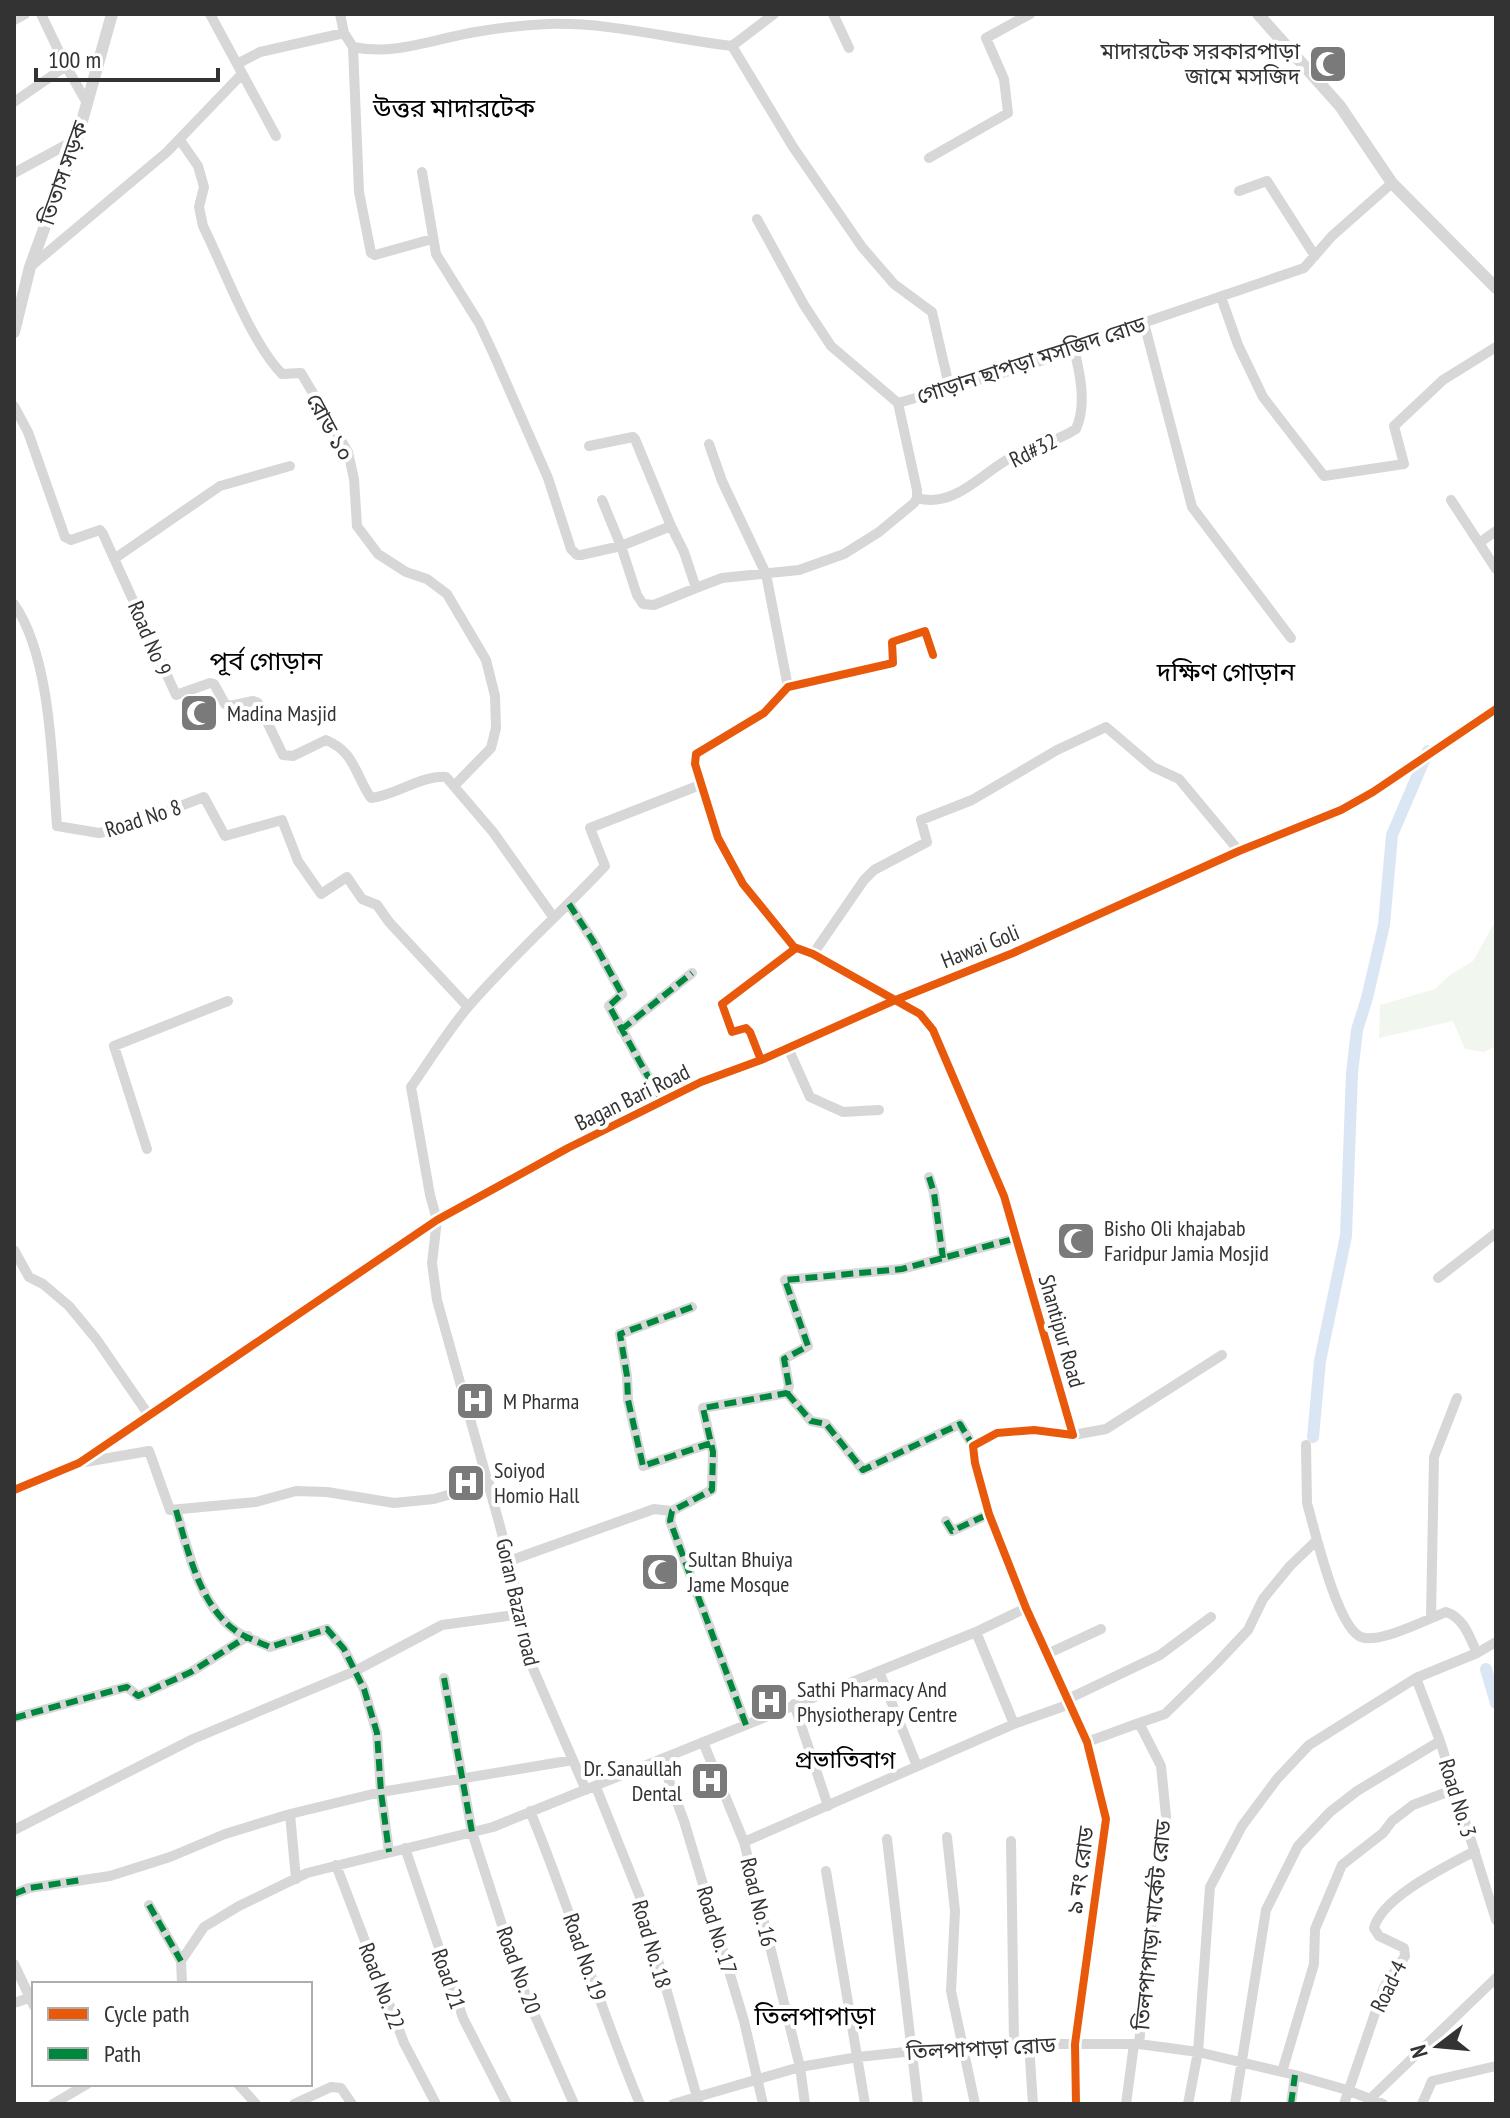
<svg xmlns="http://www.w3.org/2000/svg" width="1510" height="2118" font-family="'PT Sans Narrow','Noto Sans Bengali',sans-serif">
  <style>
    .green { fill: #f1f7ee }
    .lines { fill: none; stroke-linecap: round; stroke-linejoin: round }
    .canal { stroke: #dbe6f5; stroke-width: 12 }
    .minor { stroke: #d7d7d7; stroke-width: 10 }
    .tertiary { stroke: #d7d7d7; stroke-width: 12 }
    .quiet { stroke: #00873e; stroke-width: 6; stroke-dasharray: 12 6; stroke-linecap: butt }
    .cycleway-casing { stroke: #fff; stroke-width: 13 }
    .cycleway { stroke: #e8590c; stroke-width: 8 }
    .labels { text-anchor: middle; stroke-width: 8; stroke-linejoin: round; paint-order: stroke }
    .poi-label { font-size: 22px; fill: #333; stroke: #fff; text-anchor: start }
    .street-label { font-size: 22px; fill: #333; stroke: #fff }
    .neighbourhood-label { font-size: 24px; fill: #000; stroke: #fff }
    .quarter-label { font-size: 26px; fill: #000; stroke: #fff }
  </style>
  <rect width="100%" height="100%" fill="#fff"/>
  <!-- green -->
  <path class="green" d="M1496 920V1046L1484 1052 1465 1049 1453 1021 1379 1038 1380 1005 1435 989 1450 975 1473 961Z"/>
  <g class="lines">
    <!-- canal -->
    <path class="canal" d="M1313 1437 1320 1361 1346 1236 1352 1073 1357 1030 1367 998 1384 925 1392 835 1428 751
      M1486 1669 1496 1703"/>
    <!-- minor -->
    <path class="minor" d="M41 14 66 66
      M210 14 276 136
      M340 14 344 33 353 47C394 56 434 39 475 32 498 28 524 25 548 24 611 22 670 39 732 46L774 14
      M833 14 849 48
      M14 20 25 14
      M732 46 793 147 862 247 894 284 932 312 950 390
      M353 47 359 192 371 253 375 255 432 239
      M237 64 260 52 344 33
      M14 102 66 66 87 103
      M180 140 198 166 204 187 199 207 203 226C224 268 250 341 282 374L301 373 348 452 354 479 357 526 378 554 406 572 427 579 447 594 486 660 495 696 496 728 491 748 455 785
      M929 158 1008 113 1004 79 986 38 1030 14
      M422 172 436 254 479 323 494 355 548 478 571 549 577 555H581L621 546 671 526 684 552 696 588 722 578 799 570 844 554 879 532 914 503 917 498V490L898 403 1027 366 1131 327 1304 268 1332 236 1392 183
      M14 173 77 139
      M1239 191 1267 181 1315 256
      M757 219 804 305 831 346 898 403
      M30 267 167 152 242 74
      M1221 297 1238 345 1263 397 1324 476 1404 464 1394 426 1443 380 1496 347
      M1144 323 1192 507 1291 638
      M14 406 28 432 65 537 71 540 100 530 103 534 176 695 210 683 214 684 225 704 230 706 253 701 258 703 283 755 293 756 326 740C355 752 355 775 371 798 397 795 421 775 446 777L493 832 554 918
      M709 444 722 481 766 574 788 687
      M589 446 633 437 635 439 671 526
      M917 498C955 509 982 472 1012 457 1033 447 1056 442 1076 429 1087 405 1080 373 1074 349
      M602 500 621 546 637 595 643 604 654 605 696 588
      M1451 500 1496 569
      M1479 543 1496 531
      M114 559 220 486 290 466
      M14 604C51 657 52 761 57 826L99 833 123 828 204 797 225 836 282 820 298 861 321 894 347 877 362 899 377 905 389 922 468 1007
      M933 655 925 631 892 642 893 663 788 687 764 713 696 754 695 764 718 838 743 884 794 947 813 954 920 1014 933 1030 1004 1196 1073 1435 1034 1430 997 1433 973 1446 975 1463 989 1514 1026 1608 1087 1742 1106 1819 1075 2044 1076 2104
      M569 904 593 941 622 994 609 1006 662 1102
      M813 954 864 880 874 870 927 842 921 820 972 800 1057 750 1106 727 1153 767 1179 779 1239 851
      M621 1030 692 973
      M788 1048 810 1097 843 1112 879 1110
      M761 1060 750 1032 746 1028 732 1032 722 1004 796 948
      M147 1149 114 1046 228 1001
      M929 1177 934 1193 943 1258
      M14 1250 29 1277 43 1284 69 1306 97 1340 148 1414
      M1438 1278 1496 1233
      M692 1307 620 1334 627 1376 628 1400 643 1466 711 1443
      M787 1393 811 1421 826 1424 863 1470 960 1424 973 1446
      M1073 1435 1106 1429 1222 1355
      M85 1462 149 1451 170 1510 256 1502 296 1491 327 1492 394 1503 434 1499 489 1483
      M14 1490 79 1463 437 1220 568 1148 701 1082 761 1060 893 1001 1013 953 1239 851 1341 810 1373 792 1496 709
      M176 1510C188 1550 199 1605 236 1631 246 1638 259 1642 270 1647L327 1629 344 1649 364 1689 377 1733 381 1792 389 1852
      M946 1521 952 1531 989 1514
      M1317 1540C1323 1561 1341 1629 1361 1637 1379 1644 1428 1619 1446 1612 1464 1618 1469 1636 1477 1653
      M509 1561 654 1509 672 1511
      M1431 1618 1434 1457 1457 1398
      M976 1632 1014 1724
      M1047 1654 1101 1629
      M879 1671 917 1766
      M444 1678 472 1832 521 1984 574 2104
      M1416 1678 1440 1741 1496 1920
      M1068 1699 1160 1655 1211 1617
      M794 1704 828 1806
      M14 1718 119 1689 127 1687 138 1696 191 1672 248 1636
      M1139 1723 1165 1714 1216 1664 1248 1630 1263 1599 1290 1566 1317 1540 1307 1503 1306 1445
      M746 1725 670 1521 672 1511 712 1490 713 1452 703 1408 787 1393 789 1386 784 1359 808 1346 785 1280 902 1269 1017 1238
      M703 1742 744 1842 800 2067 805 2104
      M1087 1742 1139 1723 1161 1766 1166 1816 1158 1866 1139 2044
      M661 1759 684 1821 744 2021 763 2104
      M596 1787 640 1897 699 2104
      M586 1790 528 1657 522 1614 500 1526 437 1300 432 1263 437 1220 430 1195 411 1087C430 1060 447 1032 468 1007 511 957 560 914 605 866L590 828 700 785
      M530 1811C570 1907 599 2007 640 2104
      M290 1814 296 1879
      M14 1830 193 1739 355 1671 442 1625 522 1614
      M947 1837 955 1911 951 1991 975 2104
      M887 1839 918 2104
      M1011 1841 1014 2044
      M744 1842 1014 1724 1070 1704
      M405 1848 463 2018 507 2104
      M336 1865 404 2043 436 2104
      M826 1871 865 2104
      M14 1894 29 1888 110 1876 170 1857 225 1834 290 1814 381 1792 573 1760
      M149 1905 181 1961
      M14 1964 34 2006
      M182 1984 181 1961 204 1927 239 1906 307 1873 493 1827 976 1632 1026 1608
      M14 2003 29 1998
      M1029 2044 1033 2104
      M1282 2072 1314 1964 1315 1929 1342 1865 1383 1833 1392 1821 1413 1805 1455 1789
      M238 2084 256 2104
      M1371 2098 1496 1978
      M53 2104 87 2084
      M294 2104 331 2087 341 2088 352 2104
      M673 2104 800 2067 858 2057 961 2046 1029 2044H1139L1198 2052 1295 2075 1347 2090 1383 2104
      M1126 2104 1134 2044
      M1188 2104 1198 2052 1210 1887 1242 1826 1277 1779 1309 1745 1416 1678 1477 1653 1496 1642
      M1235 2104 1266 1910 1298 1846 1330 1812 1357 1791 1440 1741
      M1291 2104 1295 2075
      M1344 2104 1384 1987 1405 1956 1404 1948 1379 1936 1374 1928C1382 1897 1447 1866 1475 1851
      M1422 2104 1432 2081 1496 2066"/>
    <!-- tertiary -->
    <path class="tertiary" d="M1258 14 1340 106 1392 183 1496 288
      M14 332 30 267 77 139 112 14"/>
    <!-- quiet -->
    <path class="quiet" d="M569 904 593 941 622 994 609 1006 662 1102
      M621 1030 692 973
      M929 1177 934 1193 943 1258
      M692 1307 620 1334 627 1376 628 1400 643 1466 711 1443
      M787 1393 811 1421 826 1424 863 1470 960 1424 973 1446
      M176 1510C188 1550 199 1605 236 1631 246 1638 259 1642 270 1647L327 1629 344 1649 364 1689 377 1733 381 1792 389 1852
      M946 1521 952 1531 989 1514
      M444 1678 472 1832
      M14 1718 119 1689 127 1687 138 1696 191 1672 248 1636
      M746 1725 670 1521 672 1511 712 1490 713 1452 703 1408 787 1393 789 1386 784 1359 808 1346 785 1280 902 1269 1017 1238
      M14 1894 29 1888 81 1880
      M149 1905 181 1961
      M1291 2104 1295 2075"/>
    <!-- cycleway casing -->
    <g class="cycleway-casing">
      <path id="cycleway" d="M933 655 925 631 892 642 893 663 788 687 764 713 696 754 695 764 718 838 743 884 794 947 813 954 920 1014 933 1030 1004 1196 1073 1435 1034 1430 997 1433 973 1446 975 1463 989 1514 1026 1608 1087 1742 1106 1819 1075 2044 1076 2104
        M761 1060 750 1032 746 1028 732 1032 722 1004 796 948
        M14 1490 79 1463 437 1220 568 1148 701 1082 761 1060 893 1001 1013 953 1239 851 1341 810 1373 792 1496 709"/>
    </g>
    <!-- cycleway -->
    <use href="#cycleway" class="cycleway"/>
  </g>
  <!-- icons -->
  <defs>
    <g id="mosque-square" transform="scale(2)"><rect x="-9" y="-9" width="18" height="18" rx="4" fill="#7a7a7a" stroke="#fff"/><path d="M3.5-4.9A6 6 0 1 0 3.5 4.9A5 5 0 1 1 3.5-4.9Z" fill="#fff"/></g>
    <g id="hospital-square" transform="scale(2)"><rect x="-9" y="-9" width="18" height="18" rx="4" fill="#7a7a7a" stroke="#fff"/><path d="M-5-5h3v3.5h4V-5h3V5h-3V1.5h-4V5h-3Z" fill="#fff"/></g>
  </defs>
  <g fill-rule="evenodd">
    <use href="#mosque-square" x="1328" y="64"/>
    <use href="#mosque-square" x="199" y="713"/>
    <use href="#mosque-square" x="1076" y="1241"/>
    <use href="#hospital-square" x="475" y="1401"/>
    <use href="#hospital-square" x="466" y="1483"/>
    <use href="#mosque-square" x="660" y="1572"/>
    <use href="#hospital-square" x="769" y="1702"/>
    <use href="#hospital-square" x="710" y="1781"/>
  </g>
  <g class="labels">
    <!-- poi labels -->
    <g class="poi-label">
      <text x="1300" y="59" text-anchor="end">মাদারটেক সরকারপাড়া<tspan x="1300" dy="25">জামে মসজিদ</tspan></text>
      <text x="227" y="721">Madina Masjid</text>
      <text x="1104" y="1236">Bisho Oli khajabab<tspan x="1104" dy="25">Faridpur Jamia Mosjid</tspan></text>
      <text x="503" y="1409">M Pharma</text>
      <text x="494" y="1478">Soiyod<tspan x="494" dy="25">Homio Hall</tspan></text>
      <text x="688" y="1567">Sultan Bhuiya<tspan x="688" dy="25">Jame Mosque</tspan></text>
      <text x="797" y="1697">Sathi Pharmacy And<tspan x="797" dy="25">Physiotherapy Centre</tspan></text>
      <text x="682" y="1776" text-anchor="end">Dr. Sanaullah<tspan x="682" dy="25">Dental</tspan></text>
    </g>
    <!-- street labels -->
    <g class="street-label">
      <text transform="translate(63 173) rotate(-71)" y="8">তিতাস সড়ক</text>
      <text transform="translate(1031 360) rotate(-18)" y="8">গোড়ান ছাপড়া মসজিদ রোড</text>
      <text transform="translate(330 427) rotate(62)" y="8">রোড ১০</text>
      <text transform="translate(1033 450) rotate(-26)" y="8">Rd#32</text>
      <text transform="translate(150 638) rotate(67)" y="8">Road No 9</text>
      <text transform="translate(143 818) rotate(-18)" y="8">Road No 8</text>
      <text transform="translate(980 946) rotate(-22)" y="8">Hawai Goli</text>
      <text transform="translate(632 1097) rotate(-26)" y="8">Bagan Bari Road</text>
      <text transform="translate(1062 1331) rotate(74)" y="8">Shantipur Road</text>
      <text transform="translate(518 1602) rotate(77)" y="8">Goran Bazar road</text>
      <text transform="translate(1458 1798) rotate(73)" y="8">Road No. 3</text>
      <text transform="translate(1080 1870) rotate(-82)" y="8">৯ নং রোড</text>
      <text transform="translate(759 1902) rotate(76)" y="8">Road No. 16</text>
      <text transform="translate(1152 1925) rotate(-84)" y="8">তিলপাপাড়া মার্কেট রোড</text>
      <text transform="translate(717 1930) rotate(73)" y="8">Road No. 17</text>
      <text transform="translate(652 1944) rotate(74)" y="8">Road No. 18</text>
      <text transform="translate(585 1957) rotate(71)" y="8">Road No. 19</text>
      <text transform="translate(519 1970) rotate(70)" y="8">Road No. 20</text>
      <text transform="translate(449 1979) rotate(71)" y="8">Road 21</text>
      <text transform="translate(382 1986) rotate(69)" y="8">Road No. 22</text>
      <text transform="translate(1388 1986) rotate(-64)" y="8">Road-4</text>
      <text transform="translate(981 2048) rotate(-3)" y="8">তিলপাপাড়া রোড</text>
    </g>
    <!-- neighbourhood labels -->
    <g class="neighbourhood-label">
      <text x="845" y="1768">প্রভাতিবাগ</text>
    </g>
    <!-- quarter labels -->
    <g class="quarter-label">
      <text x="454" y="117">উত্তর মাদারটেক</text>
      <text x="266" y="670">পূর্ব গোড়ান</text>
      <text x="1226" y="681">দক্ষিণ গোড়ান</text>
      <text x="815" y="2025">তিলপাপাড়া</text>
    </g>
  </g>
  <!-- border -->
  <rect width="1510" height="2118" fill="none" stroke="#333333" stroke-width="32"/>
  <!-- legend -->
  <rect x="32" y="1982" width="280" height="104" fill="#ffffff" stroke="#adadad" stroke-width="2"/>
  <rect x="48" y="2008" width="40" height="12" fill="#e8590c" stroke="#adadad" stroke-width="2"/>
  <text x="104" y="2022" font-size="24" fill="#333333">Cycle path</text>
  <rect x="48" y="2048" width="40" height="12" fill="#00873e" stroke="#adadad" stroke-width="2"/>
  <text x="104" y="2062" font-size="24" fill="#333333">Path</text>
  <!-- north arrow -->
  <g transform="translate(1438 2046) rotate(254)" stroke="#ffffff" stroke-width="6" paint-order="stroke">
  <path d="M0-6L14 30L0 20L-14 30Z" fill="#333333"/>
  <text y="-12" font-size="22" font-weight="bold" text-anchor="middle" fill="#333333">N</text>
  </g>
  <!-- scale -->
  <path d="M36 68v12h182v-12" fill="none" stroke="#333333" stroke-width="4"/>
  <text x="48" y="68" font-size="24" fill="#333333" stroke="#ffffff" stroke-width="6" paint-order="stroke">100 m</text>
</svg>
